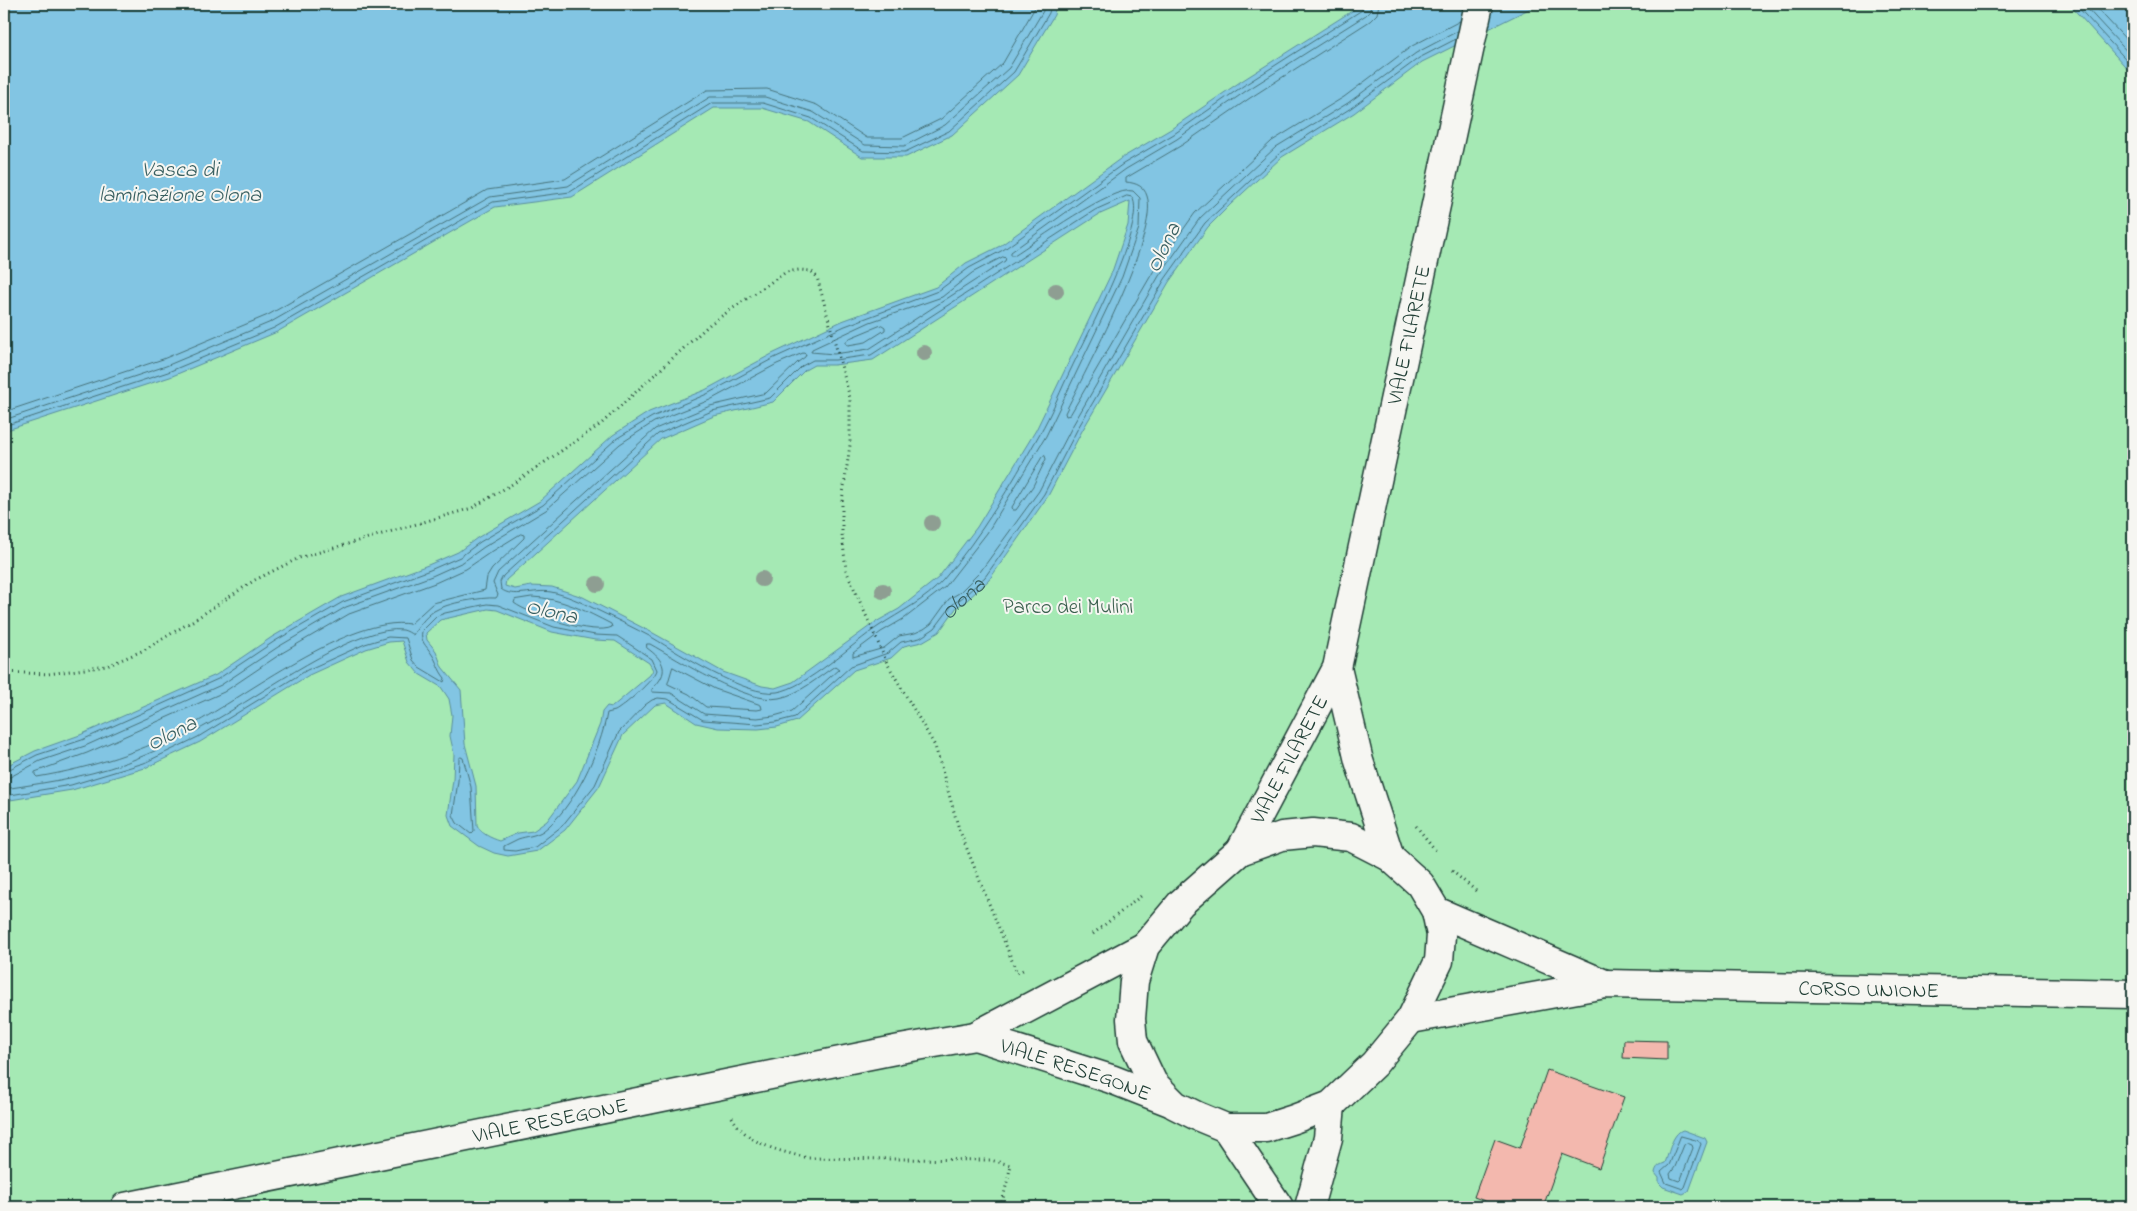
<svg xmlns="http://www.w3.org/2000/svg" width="2137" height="1211" font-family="'Indie Flower',sans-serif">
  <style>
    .green { fill: #a5e9b4; stroke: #629374 }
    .water { fill: #82c5e3; stroke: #5a8f9d; fill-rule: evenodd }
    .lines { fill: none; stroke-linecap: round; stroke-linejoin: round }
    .shore { stroke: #47737a; stroke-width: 1 }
    .building { fill: #f3b8ae; stroke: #1f3d34 }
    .street-casing { stroke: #1f3d34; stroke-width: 31 }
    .secondary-casing { stroke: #1f3d34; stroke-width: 31 }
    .path { stroke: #1f3d34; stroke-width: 3; stroke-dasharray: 1 4; stroke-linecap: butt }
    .street { stroke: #f6f6f2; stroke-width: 28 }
    .secondary { stroke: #f6f6f2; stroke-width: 28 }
    .tree { fill: #8e9e92 }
    .labels { text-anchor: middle; stroke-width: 4; stroke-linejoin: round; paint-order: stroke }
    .street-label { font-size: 21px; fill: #1f3d34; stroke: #f6f6f2 }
    .park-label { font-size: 21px; fill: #3a5f4e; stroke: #f6f6f2 }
    .water-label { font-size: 22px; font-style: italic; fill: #385f60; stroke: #f6f6f2 }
  </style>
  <rect width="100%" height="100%" fill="#f5eae4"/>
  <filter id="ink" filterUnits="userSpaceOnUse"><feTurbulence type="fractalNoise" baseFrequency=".02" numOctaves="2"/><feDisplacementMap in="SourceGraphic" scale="10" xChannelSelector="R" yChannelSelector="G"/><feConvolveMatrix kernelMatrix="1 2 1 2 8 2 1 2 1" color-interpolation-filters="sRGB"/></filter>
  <g filter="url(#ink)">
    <!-- green -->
    <path class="green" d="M4 4H2133V1207H4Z"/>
    <!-- water -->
    <path class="water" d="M4 4H1056L1054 15 1018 75 952 135 906 157H862L809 122 762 108H714L572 197 495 207 277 332 170 377 4 431Z
      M1363 4H1539L1422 62 1354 113 1282 157 1231 204 1208 227 1169 282 1082 431 1048 496 989 580 966 601 957 607 939 632 922 642 904 646 891 658 854 670 797 721 777 727 758 729 718 728 696 723 666 703 655 705 623 735 599 787 565 830 537 851 508 856 494 853 479 846 452 826 448 815 453 780 454 754 450 736 452 715 449 699 441 687 419 674 409 662 402 641 389 642 366 649 309 675 200 742 145 768 72 790 4 801V767L35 751 80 735 216 675 272 637 341 597 428 565 458 552 477 538 540 501 613 435 649 412 705 390 772 354 842 321 936 287 966 263 1000 246 1120 159 1171 129 1240 82ZM1130 201 1128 225 1112 272 1036 430 977 527 938 578 899 609 874 623 793 682 775 688 762 686 723 672 653 633 583 597 552 587 531 586 515 589 505 586 506 580 514 573 661 439 714 416 773 402 805 370 814 365H834L873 360 1098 215ZM488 609 497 610 552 632 595 640 615 641 649 663 653 670 650 675 612 707 607 706 602 712 600 724 577 781 547 821 533 831 518 833 500 841C491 838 481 834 477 825L476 786 465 744 461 690 442 667 436 651 427 640 426 633 440 620Z
      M2069 4H2133V75Z
      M1683 1130 1705 1138 1707 1142 1689 1191 1683 1194 1663 1187 1659 1183V1178L1655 1173C1656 1167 1659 1165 1665 1163 1669 1153 1672 1133 1683 1130Z"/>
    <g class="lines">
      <!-- shore -->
      <g class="shore">
        <path d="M1371 4 1370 11 1366 15 1246 91 1177 139 1126 169 1011 252V255H1014C1035 242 1112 185 1133 191L1140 198 1139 228 1122 277 1046 436 987 533 945 587 905 618 881 632 853 653V657L884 648 899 636 915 633 924 629 931 624 949 599 959 593 980 572 1039 491 1073 425 1159 276 1200 218 1276 147 1348 103 1416 53 1458 31"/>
        <path d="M1379 4 1377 14 1370 21 1250 98 1182 145 1126 178V182C1136 183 1144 186 1147 196 1160 234 1084 373 1065 413L1066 416 1070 415 1153 272 1195 213 1272 141 1344 97 1412 46 1460 21"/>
        <path d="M2075 4 2133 67"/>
        <path d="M2083 4 2133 58"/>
        <path d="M2093 4 2133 47"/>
        <path d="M1127 196 1132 197C1148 222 1085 339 1072 367 1061 389 1052 413 1039 435 1011 485 981 536 943 580 926 600 900 612 879 626 853 643 806 688 777 692 746 697 680 654 653 638 634 628 614 618 595 609 581 602 566 595 551 592 534 589 513 599 501 589L500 582 503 576 658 434 712 411 770 398 802 366 813 360H835L871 355 1095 210Z"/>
        <path d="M1003 257 1006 258 1005 261 869 349 834 354 811 352 812 349 870 322 942 297 972 273Z"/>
        <path d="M882 325 885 327V330L866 342 848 345 846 344V341L850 338Z"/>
        <path d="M4 412 163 359 268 315 487 190 565 179 707 90 767 89 817 105 867 138H902L941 119 1003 63 1037 4"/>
        <path d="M4 420 166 366 271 322 490 197 568 186 710 97H765L813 112 865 145 904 146 945 125 1009 68 1043 11 1044 4"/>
        <path d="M4 426 168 372 274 328 493 202 570 192 712 103H763L811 118 863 151 905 152 949 131 1014 72 1049 13 1051 4"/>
        <path d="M1045 456 1046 459 1033 486 1016 510H1013L1012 507 1042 457Z"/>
        <path d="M521 534 524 535V538L492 569 487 577 485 590 433 603 410 624C350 615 245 696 192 725 144 751 91 768 37 777L35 775V772L87 753 224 692 282 653 349 614 435 583 466 569 488 554Z"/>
        <path d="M532 597C561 598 586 611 611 624L612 627C594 636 530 615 514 603L515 600Z"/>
        <path d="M647 644H650C677 659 748 705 779 698 800 694 817 678 835 666L839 669 792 711 774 716 757 718 704 714 671 693 652 692V689C670 672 665 661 647 648Z"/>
        <path d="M673 667 715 689 761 705 762 709 757 710 706 707 689 694 668 684Z"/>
        <path d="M461 757 463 758 471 787 474 831 471 834 457 823 453 815 458 781 459 759Z"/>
        <path d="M4 772 37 755 82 740 218 679 275 641 343 602 430 570 460 557 480 542 543 505 616 439 652 417 707 394 774 358 845 326 938 291 969 268 1003 250 1123 164 1174 134 1243 86 1362 10 1365 4"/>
        <path d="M4 778 10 777 40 761 85 746 221 685 278 647 346 607 432 576 463 562 484 547 546 510 620 444 654 422 710 400 777 364 803 353 806 354 805 357 798 362 766 393 710 406 655 429 498 572 493 583 498 595 496 598C481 597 447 603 434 611 425 617 418 627 413 635 410 633 407 631 403 630 361 624 274 685 237 707 207 726 176 742 143 756 99 775 51 782 4 789"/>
        <path id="s1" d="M4 796 71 785 144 763 198 737 307 670 365 644 388 637 406 638 413 660 419 667 444 682 445 678C438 670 437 661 431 653 426 645 420 642 422 631L437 616 445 613 487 604 498 605 554 627 595 635 617 636 652 659 657 670C655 679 623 707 615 711 612 712 610 712 607 713 601 749 574 808 543 831 535 836 527 836 518 839 513 841 509 844 504 846V850L515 851 535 847 562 826 595 785 619 732 645 705 652 700 658 698 668 699 703 720 757 724 776 722 795 717 851 666 888 653 901 642 920 638 935 628 953 604 963 597 985 577 1044 494 1078 428 1165 279 1205 223 1280 153 1351 108 1419 58 1456 39"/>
        <path d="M1681 1136 1699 1141 1701 1144 1685 1187 1683 1189 1666 1183 1661 1172 1669 1165Z"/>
        <path d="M1687 1143 1692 1145 1693 1148 1681 1179 1679 1181 1671 1178 1670 1174 1675 1167 1684 1145Z"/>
      </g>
    </g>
    <!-- building -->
    <path class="building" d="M1624 1040 1667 1041V1060L1623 1058Z
      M1547 1070 1624 1097 1599 1168 1562 1154 1543 1207H1498V1206L1474 1197 1495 1139 1520 1148Z"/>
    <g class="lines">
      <!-- street casing -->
      <g class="street-casing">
        <path id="street" d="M1226 1128 1279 1207
          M1309 1207 1328 1138 1331 1105"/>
      </g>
      <!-- secondary casing -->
      <g class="secondary-casing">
        <g id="secondary">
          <path d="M1337 668 1359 761 1390 857"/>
          <path d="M1313 833 1351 837 1390 857 1420 884 1436 911 1441 935 1439 961 1411 1019 1374 1064 1331 1105 1294 1119 1266 1128H1226L1197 1116 1175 1105 1153 1083 1133 1041 1131 1019 1134 981 1145 946 1181 903 1240 851 1282 836Z"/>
          <path id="s2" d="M1240 851 1337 668 1479 4"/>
          <path d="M1436 911 1605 984"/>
          <path id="s3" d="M1411 1019 1605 984 2133 994"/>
          <path id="s4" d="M975 1036 1111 1079 1170 1102"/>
          <path id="s5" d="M125 1207 716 1086 900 1049 975 1036 1145 946"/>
        </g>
      </g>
      <!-- path -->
      <path class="path" d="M4 672 48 674 107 666 144 650 194 620 255 580 299 558 472 508 514 483 601 424 710 324 742 302 786 272 799 270 811 271 817 277 850 398V445L842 501V534L846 570 887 663 935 746 959 829 1017 973 1025 969
        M1416 826 1437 852
        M1452 871 1476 891
        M1093 934 1141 896
        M732 1117C747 1145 780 1151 808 1158L990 1160 1011 1165 1001 1207"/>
      <!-- street -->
      <use href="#street" class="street"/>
      <!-- secondary -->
      <use href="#secondary" class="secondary"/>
    </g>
    <!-- trees -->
    <g class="tree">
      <circle cx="1056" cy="291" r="8"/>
      <circle cx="924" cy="353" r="8"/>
      <circle cx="932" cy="523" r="8"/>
      <circle cx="762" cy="579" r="8"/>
      <circle cx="597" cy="584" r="8"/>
      <circle cx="883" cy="591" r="8"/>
    </g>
  </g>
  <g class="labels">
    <!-- street labels -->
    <g class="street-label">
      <text dy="7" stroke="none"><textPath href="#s2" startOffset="548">VIALE FILARETE</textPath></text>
      <text dy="7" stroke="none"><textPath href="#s2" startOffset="104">VIALE FILARETE</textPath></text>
      <text dy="7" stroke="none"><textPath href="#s3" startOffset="461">CORSO UNIONE</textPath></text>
      <text dy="7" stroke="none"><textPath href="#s4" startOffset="106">VIALE RESEGONE</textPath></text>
      <text dy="7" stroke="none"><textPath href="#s5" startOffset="434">VIALE RESEGONE</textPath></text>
    </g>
    <!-- park labels -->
    <g class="park-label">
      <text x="1068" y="613">Parco dei Mulini</text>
    </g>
    <!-- water labels -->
    <g class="water-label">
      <text x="180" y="176">Vasca di<tspan x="180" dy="25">laminazione Olona</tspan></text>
      <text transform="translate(1162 247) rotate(-64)" y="8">Olona</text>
      <text dy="8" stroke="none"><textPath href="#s1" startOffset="1651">Olona</textPath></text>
      <text transform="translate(552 610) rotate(13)" y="8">Olona</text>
      <text transform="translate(171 732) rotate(-27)" y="8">Olona</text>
    </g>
  </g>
  <!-- margin -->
  <rect width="2137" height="1211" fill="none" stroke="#f6f6f2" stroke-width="20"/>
  <rect x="10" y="10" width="2117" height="1191" fill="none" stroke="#1f3d34" stroke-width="2" filter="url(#ink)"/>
</svg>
